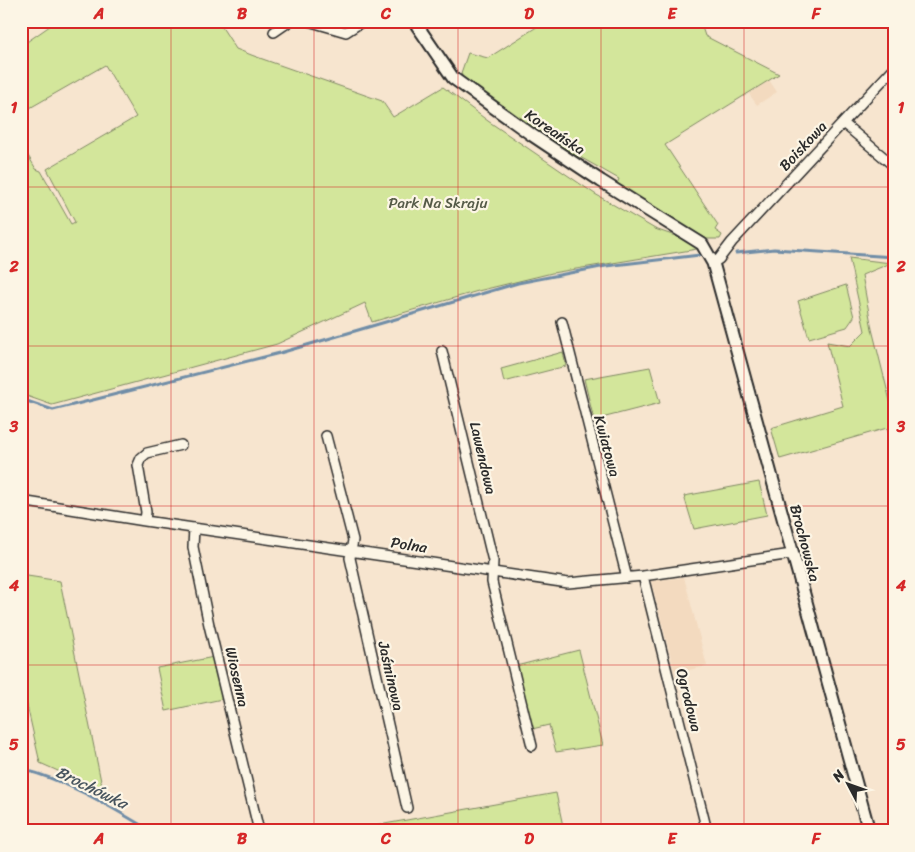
<svg xmlns="http://www.w3.org/2000/svg" width="915" height="852" font-family="Sriracha,sans-serif">
  <style>
    .built { fill: #f3dabf }
    .green { fill: #d3e69b; stroke: #7f8863 }
    .lines { fill: none; stroke-linecap: round; stroke-linejoin: round }
    .stream { stroke: #6f8da7; stroke-width: 3 }
    .minor-casing { stroke: #2b2b2b; stroke-width: 12 }
    .tertiary-casing { stroke: #2b2b2b; stroke-width: 15 }
    .minor { stroke: #fcf5e5; stroke-width: 9 }
    .tertiary { stroke: #fcf5e5; stroke-width: 11 }
    .grid { fill: none; stroke: #d62828; stroke-width: 1; stroke-opacity: 0.55 }
    .labels { text-anchor: middle; stroke-width: 4.5; stroke-linejoin: round; paint-order: stroke }
    .street-label { font-size: 15px; fill: #2b2b2b; stroke: #fcf5e5 }
    .park-label { font-size: 15px; fill: #555a47; stroke: #fcf5e5 }
    .water-label { font-size: 16px; font-style: italic; fill: #47545e; stroke: #fcf5e5 }
    .neatline { fill: none; stroke: #d62828; stroke-width: 2 }
    .grid-label { font-size: 16px; text-anchor: middle; font-weight: bold; fill: #d62828 }
  </style>
  <rect width="100%" height="100%" fill="#f7e5cf"/>
  <filter id="ink" filterUnits="userSpaceOnUse"><feTurbulence type="fractalNoise" baseFrequency=".02" numOctaves="2"/><feDisplacementMap in="SourceGraphic" scale="10" xChannelSelector="R" yChannelSelector="G"/><feConvolveMatrix kernelMatrix="1 2 1 2 8 2 1 2 1" color-interpolation-filters="sRGB"/></filter>
  <g filter="url(#ink)">
    <!-- built -->
    <path class="built" d="M769 80 777 92 757 105 749 94Z
      M684 577 707 666 675 673 651 581Z"/>
    <!-- green -->
    <path class="green" d="M57 21H218L236 49 254 56 382 101 393 117 443 87 488 121 595 194 655 229 687 240 697 249 552 273 478 291 372 322 365 303 277 344 52 405 21 394V144L36 169 41 171 71 224 75 222 47 169 136 117 105 65 21 113V46Z
      M546 21H700L705 36 779 74 665 145 718 225 715 230 722 235 720 239H707L616 186 619 179 580 157 567 154 464 81 461 73 468 53 488 58Z
      M849 258 891 263 862 275 872 329 894 417V451L887 428 780 459 771 428 843 406 827 342 850 346 865 331Z
      M846 285 854 317 847 327 809 338 798 301Z
      M563 352 566 366 504 382 501 369Z
      M650 367 660 403 594 420 584 379Z
      M759 482 767 515 694 529 684 496Z
      M21 575 60 581 103 791 40 763 26 701 21 700Z
      M579 650 603 745 556 752 549 725 532 729 516 666Z
      M214 657 222 699 166 711 157 668Z
      M556 793 564 831H346Z"/>
    <g class="lines">
      <!-- stream -->
      <path class="stream" d="M736 253 774 249 894 257
        M21 399 53 410 280 353 518 283 606 266 700 255
        M21 769C67 780 111 807 151 831"/>
      <!-- minor casing -->
      <g class="minor-casing">
        <path id="minor" d="M308 21 346 32 363 21
          M274 32 290 21
          M843 123 894 166
          M713 263 719 259 732 242 894 68
          M562 322 627 578
          M442 351 493 561 492 582 532 746
          M326 436 353 540 350 558 407 808
          M21 501 145 521 568 583 643 576 792 554
          M145 521 146 512 138 465 141 458 147 453 181 445
          M194 528 193 547 209 625 259 831
          M643 576 707 831"/>
      </g>
      <!-- tertiary casing -->
      <g class="tertiary-casing">
        <path id="tertiary" d="M414 21 453 78 532 135 601 181 702 244 713 263 869 831"/>
      </g>
      <!-- minor -->
      <use href="#minor" class="minor"/>
      <!-- tertiary -->
      <use href="#tertiary" class="tertiary"/>
    </g>
  </g>
  <!-- grid -->
  <path class="grid" d="M171 21V831M314 21V831M458 21V831M601 21V831M744 21V831M21 187H894M21 346H894M21 506H894M21 665H894"/>
  <g class="labels">
    <!-- street labels -->
    <g class="street-label">
      <text transform="translate(555 132) rotate(34)" y="5">Koreańska</text>
      <text transform="translate(803 146) rotate(-47)" y="5">Boiskowa</text>
      <text transform="translate(607 446) rotate(75)" y="5">Kwiatowa</text>
      <text transform="translate(483 458) rotate(77)" y="5">Lawendowa</text>
      <text transform="translate(805 543) rotate(75)" y="5">Brochowska</text>
      <text transform="translate(409 545) rotate(9)" y="5">Polna</text>
      <text transform="translate(391 676) rotate(77)" y="5">Jaśminowa</text>
      <text transform="translate(237 677) rotate(77)" y="5">Wiosenna</text>
      <text transform="translate(689 700) rotate(76)" y="5">Ogrodowa</text>
    </g>
    <!-- park labels -->
    <g class="park-label">
      <text x="438" y="208">Park Na Skraju</text>
    </g>
    <!-- water labels -->
    <g class="water-label">
      <text transform="translate(92 787) rotate(26)" y="6">Brochówka</text>
    </g>
  </g>
  <!-- margin -->
  <rect width="915" height="852" fill="none" stroke="#fcf5e5" stroke-width="55"/>
  <!-- north arrow -->
  <g transform="translate(848 784) rotate(311)" stroke="#fcf5e5" stroke-width="4" paint-order="stroke">
  <path d="M0-4L9 19L0 12L-9 19Z" fill="#2b2b2b"/>
  <text y="-8" font-size="14" font-weight="bold" text-anchor="middle" fill="#2b2b2b">N</text>
  </g>
  <rect x="28" y="28" width="860" height="796" class="neatline"/>
  <g class="grid-label">
    <text x="99" y="19">A</text>
    <text x="242" y="19">B</text>
    <text x="386" y="19">C</text>
    <text x="529" y="19">D</text>
    <text x="672" y="19">E</text>
    <text x="816" y="19">F</text>
    <text x="14" y="113">1</text>
    <text x="901" y="113">1</text>
    <text x="14" y="272">2</text>
    <text x="901" y="272">2</text>
    <text x="14" y="432">3</text>
    <text x="901" y="432">3</text>
    <text x="14" y="591">4</text>
    <text x="901" y="591">4</text>
    <text x="14" y="750">5</text>
    <text x="901" y="750">5</text>
    <text x="99" y="844">A</text>
    <text x="242" y="844">B</text>
    <text x="386" y="844">C</text>
    <text x="529" y="844">D</text>
    <text x="672" y="844">E</text>
    <text x="816" y="844">F</text>
  </g>
</svg>
